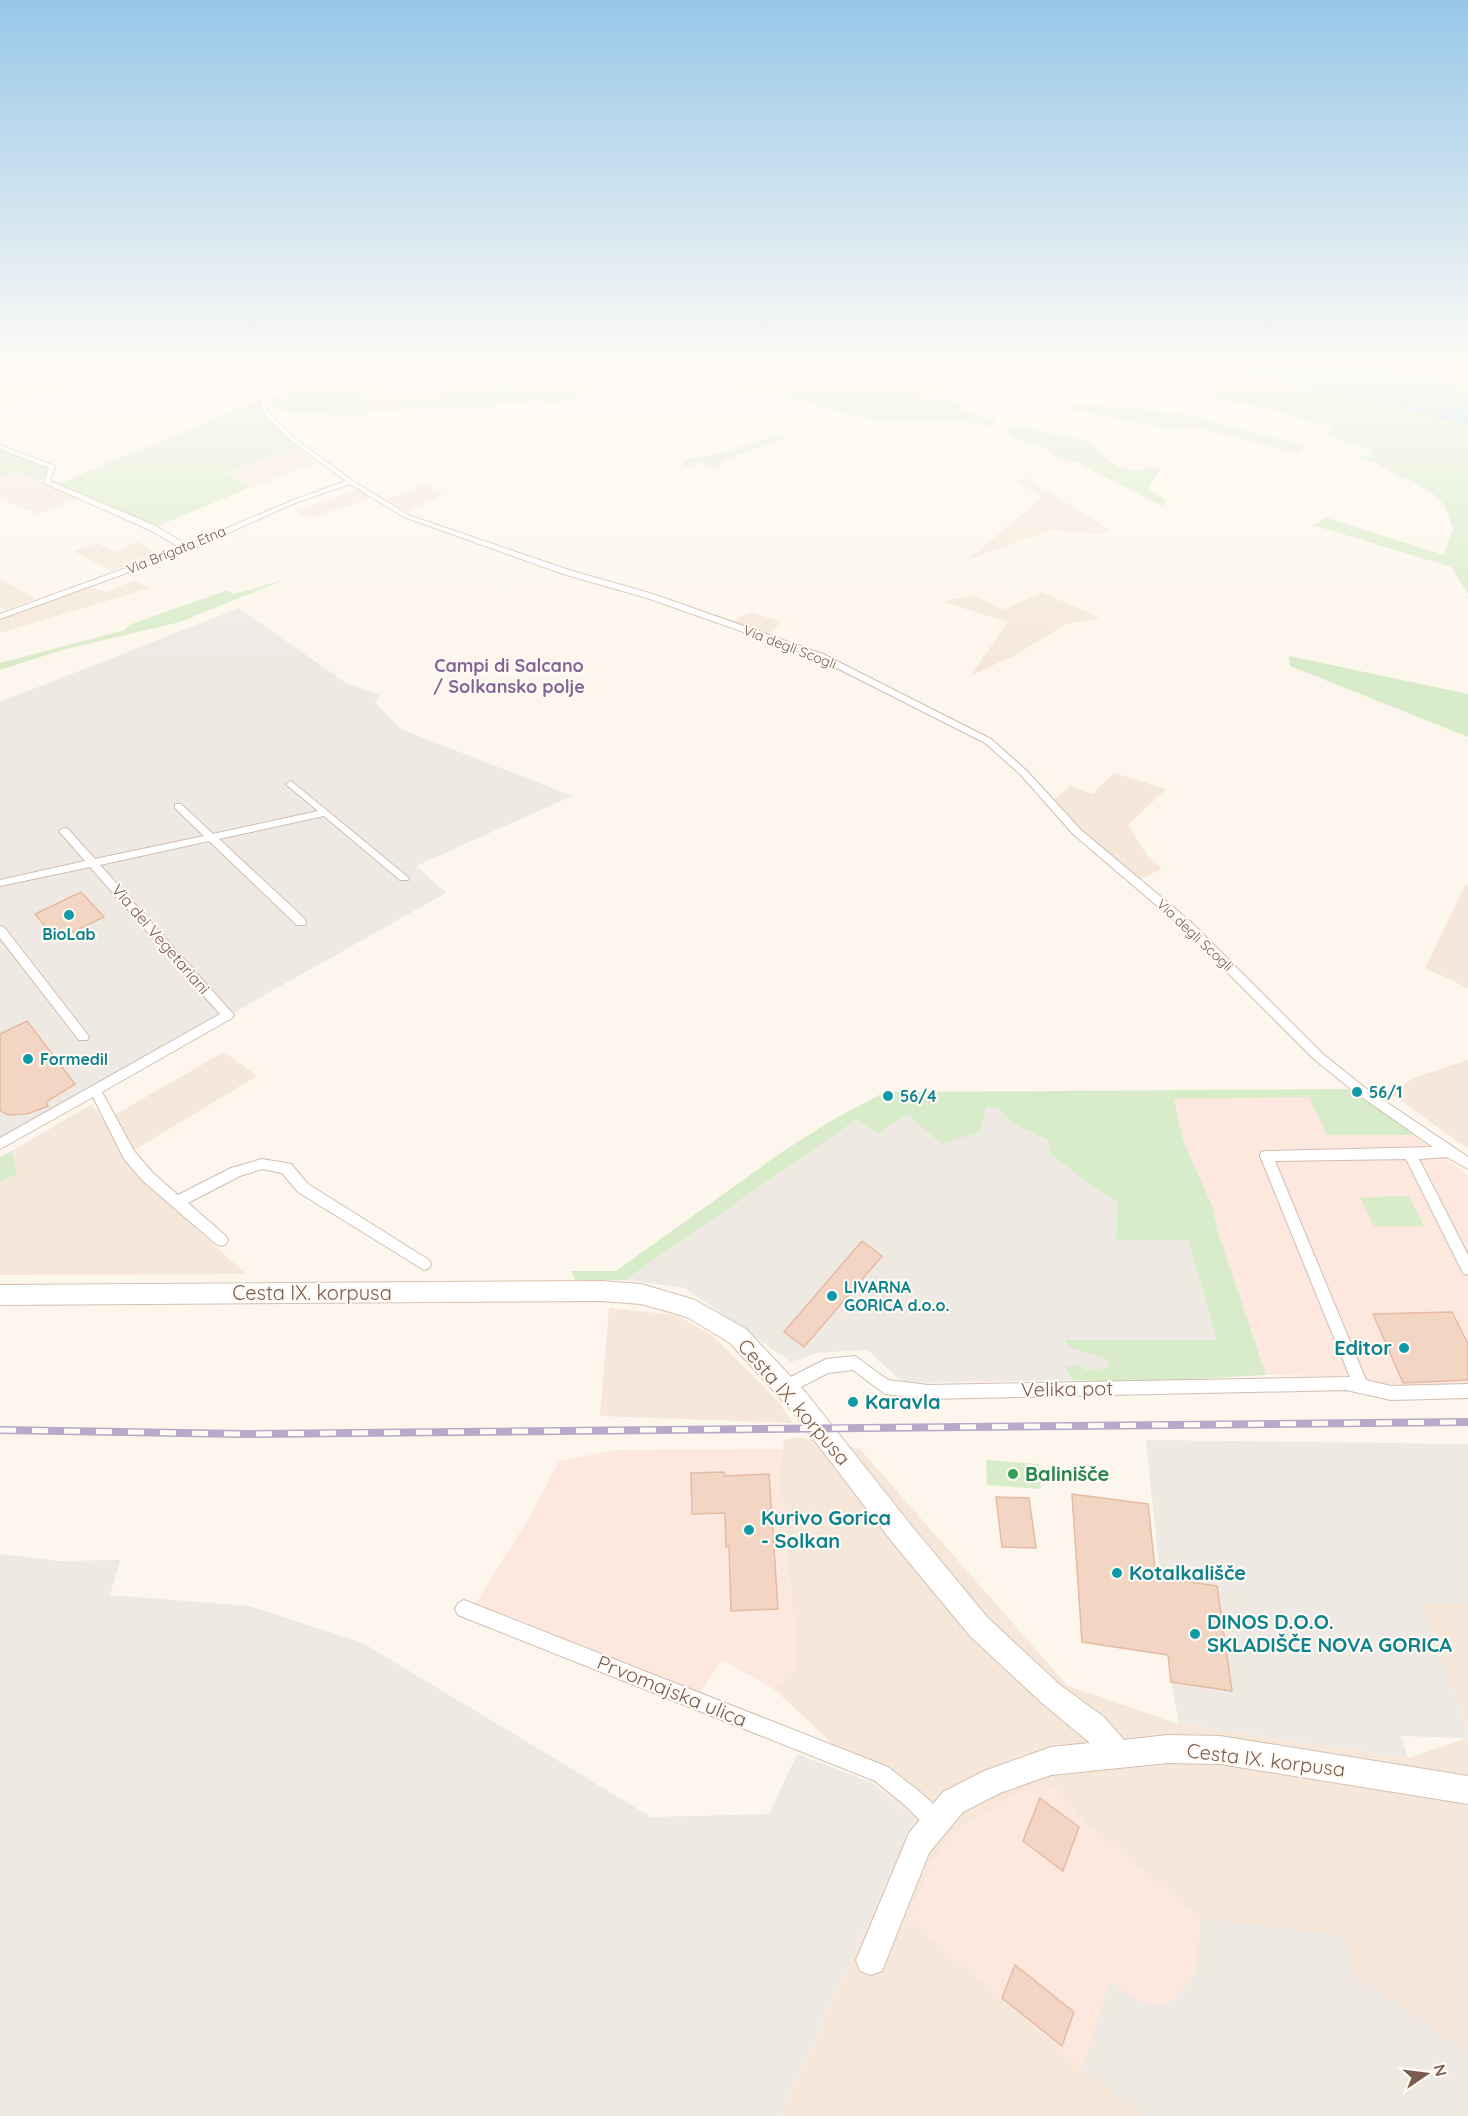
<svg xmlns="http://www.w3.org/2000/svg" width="1468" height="2116" font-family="Quicksand,sans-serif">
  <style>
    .residential { fill: #f5e8da }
    .commercial { fill: #fde8e0 }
    .industrial { fill: #efe9e4 }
    .green { fill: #d8ecc9; fill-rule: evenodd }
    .water { fill: #bfe3e8; stroke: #a5d3da; stroke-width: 1.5 }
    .building { fill: #f3d5c3; stroke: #e6bba3; stroke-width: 1.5 }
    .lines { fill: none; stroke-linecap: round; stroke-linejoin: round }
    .minor-casing { stroke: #d1beb0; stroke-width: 2 }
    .secondary-casing { stroke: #d6c0b0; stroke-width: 2 }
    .minor { fill: #fff; fill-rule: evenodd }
    .secondary { fill: #fff; fill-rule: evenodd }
    .rail-casing { stroke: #b9a8c9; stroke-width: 8 }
    .rail { stroke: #fffaf3; stroke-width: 5; stroke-dasharray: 16; stroke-linecap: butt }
    .culture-dot { fill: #0f9aa8; stroke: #fffaf3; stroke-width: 2 }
    .leisure-dot { fill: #2e9e5b; stroke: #fffaf3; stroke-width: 2 }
    .labels { text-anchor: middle; stroke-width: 4.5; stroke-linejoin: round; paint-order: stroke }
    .far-street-label { font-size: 14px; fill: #7a5c4d; stroke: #fffaf3 }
    .culture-label { font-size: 16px; font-weight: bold; fill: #0d838f; stroke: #fffaf3; text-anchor: start }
    .street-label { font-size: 16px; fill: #7a5c4d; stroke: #fffaf3 }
    .far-district-label { font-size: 18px; font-weight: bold; fill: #846695; stroke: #fffaf3 }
    .near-street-label { font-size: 20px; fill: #7a5c4d; stroke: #fffaf3 }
    .near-culture-label { font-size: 20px; font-weight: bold; fill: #0d838f; stroke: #fffaf3; text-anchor: start }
    .near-leisure-label { font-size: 20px; font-weight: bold; fill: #27864d; stroke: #fffaf3; text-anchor: start }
  </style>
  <rect width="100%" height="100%" fill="#fdf6ec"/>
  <!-- residential -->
  <path class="residential" d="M143 368H193L211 373 199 379Z
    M171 378 237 391 199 395 170 392 143 385 152 382 160 383Z
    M412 384 450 386 439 399 420 401 367 403 362 391Z
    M0 388 18 393 37 398 0 413Z
    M297 447 319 463 249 488 225 472Z
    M12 472 41 481 77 499 37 514 0 498V477Z
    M1027 478 1109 530 1099 534 1051 530 967 560 1042 498 1015 480Z
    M426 484 443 493 433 500 406 512 386 500Z
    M357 489 372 498 309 518 295 511Z
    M137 542 159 554 111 571 73 551 96 543 115 551Z
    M0 579 34 598 35 599 5 610 0 607Z
    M135 580 150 588 0 633V619L87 586 106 592Z
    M1042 592 1100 618 1066 624 1015 655 970 676 1008 622 943 602 972 595 1004 610Z
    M750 612 782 622 766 635 731 622Z
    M1114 773 1166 789 1128 825 1145 852 1162 869 1140 879 1096 843 1052 801 1071 786 1092 794Z
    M1466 884 1468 885V988L1425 968Z
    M224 1052 257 1076 123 1157 168 1203 246 1274 0 1275V1182L17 1174 12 1151 92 1104 104 1121Z
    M1468 1060V1149L1390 1093 1414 1078Z
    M609 1308 676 1315 712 1335 779 1402 793 1423 600 1416Z
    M799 1437 860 1449 1068 1686 1179 1724 1408 1758 1468 1738V2116H780L915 1820 774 1689 798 1666 779 1473 784 1440Z
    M1421 1603H1468V1730Z"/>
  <!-- commercial -->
  <path class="commercial" d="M1362 1096 1468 1175V1384L1391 1389 1342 1376 1266 1375 1218 1232 1212 1205 1184 1143 1174 1098Z
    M782 1449 779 1473 798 1666 774 1689 722 1660 700 1693 476 1603 532 1513 559 1461 616 1450Z
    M1033 1785 1054 1786 1086 1823 1201 1919 1196 1972 1174 2000 1149 2007 1109 1983 1082 2069 1002 1998 908 1920 931 1864 955 1829Z"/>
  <!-- industrial -->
  <path class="industrial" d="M239 608 346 683 379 695 375 702 401 729 572 796 416 866 446 893 0 1144V702Z
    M986 1107 998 1108 1010 1122 1049 1141V1153L1097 1190 1117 1201 1116 1240H1188L1217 1340 1190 1341 1107 1359 1111 1368 1072 1380 903 1383 868 1350 817 1353 791 1362 685 1288 625 1280 856 1120 907 1115 961 1137 980 1132Z
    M1146 1440 1468 1444V1603L1422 1604 1468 1730V1738L1401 1736 1408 1758 1179 1724 1171 1682Z
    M0 1554 58 1561 120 1560 110 1595 249 1606 363 1643 651 1817 769 1814 797 1754 873 1783 915 1820 780 2116H0Z
    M1201 1919 1345 1936 1354 1979 1379 1991 1468 2053V2116H1143L1082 2069 1110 1982 1149 2007 1174 2000 1196 1972Z"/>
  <!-- green -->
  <path class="green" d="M0 368H119L122 369 103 377 95 376 37 398 0 388Z
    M193 368H1012C985 389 944 389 912 395L965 404 957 410 995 420 994 428 963 421H881L848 415 772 392 687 387 596 390 556 405 540 401 489 406 368 411 365 416 285 412 265 399 285 396 304 402 284 394 275 385ZM412 384 449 386 439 399 368 403 362 391 354 389 364 391Z
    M1119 368H1224L1339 390 1468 424V594L1451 567 1313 525 1327 518 1444 555 1453 529 1445 506 1436 496 1415 482 1396 475 1377 463 1358 457 1372 453 1371 449 1325 436 1333 427 1255 406 1215 399V391L1196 384Z
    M1382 368H1468V400L1453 394 1447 387Z
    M263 398 264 412 301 446 226 472 249 488 153 528 54 486Z
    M1078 403 1189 415 1305 446 1300 454 1192 426 1173 430 1069 409Z
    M1004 427 1027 428 1090 442C1098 454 1117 470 1133 470 1143 471 1150 466 1161 469L1148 488 1167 501 1162 506 1078 463 1058 458 1042 447 1011 438 1009 431Z
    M774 436H791L721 461 720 470 701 462 686 467 682 460 718 454Z
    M0 450 49 468 41 481 12 472 0 477Z
    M287 579 180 622 62 650 0 670V663L125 630 129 625 227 590 234 594Z
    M1289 656 1468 694V737L1290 666Z
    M1352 1089 1405 1126 1413 1135H1327L1309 1097 1174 1099 1184 1143 1212 1205 1218 1232 1266 1375 1135 1382 1072 1380 1066 1367 1078 1365 1085 1370 1110 1368 1107 1359 1068 1347 1065 1340H1217L1188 1240H1116L1117 1201 1097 1190 1049 1153V1141L1010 1122 998 1108 986 1107 980 1132 942 1144 907 1115 879 1133 856 1120 625 1280H575L571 1271H616L782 1152 834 1119 885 1092Z
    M12 1151 17 1174 0 1182V1157Z
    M1409 1196 1424 1226 1374 1227 1360 1197Z
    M986 1460 1039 1464 1041 1489 987 1485Z"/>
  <!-- water -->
  <path class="water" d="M1224 368H1289L1324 371 1331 369 1329 368H1382L1447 387 1456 392 1453 394 1468 400V424L1339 390Z"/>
  <!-- building -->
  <path class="building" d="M81 892 104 917 56 940 35 914Z
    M27 1021 75 1084 46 1102 48 1106 27 1114 8 1115 0 1111V1034Z
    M862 1241 882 1256 804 1347 784 1332Z
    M1452 1312 1468 1344V1380L1403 1383 1373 1314Z
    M724 1472 725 1476 769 1474 778 1609 731 1611 729 1546 726 1547 725 1513 692 1514 691 1473Z
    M1072 1494 1148 1504 1156 1577 1217 1586 1232 1691 1171 1682 1168 1655 1082 1642Z
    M996 1497 1029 1498 1036 1548 1002 1547Z
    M1040 1798 1079 1827 1063 1871 1023 1841Z
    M1015 1965 1074 2012 1062 2046 1002 1998Z"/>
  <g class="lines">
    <!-- minor casing -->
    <g class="minor-casing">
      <path id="minor" d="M129 368H141L245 389 265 397 267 411 294 438 353 481 408 515 569 570 653 594 823 654 991 739 1026 770 1081 830 1191 922 1323 1054 1364 1087 1468 1157V1169L1447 1157 1419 1159 1468 1255V1275L1463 1273 1406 1159 1275 1161 1366 1380 1391 1386 1468 1384V1398L1391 1400 1346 1390 928 1399 885 1394 853 1370 828 1373 791 1392 786 1394 781 1392 778 1387 781 1382 826 1359 855 1356 888 1380 928 1385 1350 1377 1260 1156 1261 1152 1266 1151 1433 1147 1356 1093 1315 1060 1183 928 1073 834 1020 774 985 743 817 658 647 598 563 574 404 517 350 484 295 503 190 550 0 619V614L181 548 150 530 44 483 49 468 0 449V445L55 466 50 481 156 526 187 545 291 501 346 481 290 440 262 412 260 399 243 392Z
        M291 781 409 878 408 880H400L324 816 219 839 305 919 306 922 305 925H297L209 841 100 865 234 1015 232 1018 102 1092 134 1151 153 1173 178 1195 231 1168 262 1159 286 1163 291 1164 308 1184 429 1260 431 1264 429 1268 424 1270 298 1192 282 1173 262 1169 240 1176 188 1203 226 1236 228 1240 226 1244 221 1246 216 1244 143 1181 124 1159 93 1097 0 1149V1138L220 1014 90 867 0 886V880L85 861 59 831 64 828 68 829 95 859 204 836 175 808V804H181L213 834 318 811 288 786 286 784Z
        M0 926 4 927 87 1034 89 1037 87 1040H79L0 938Z
        M464 1600 888 1767C906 1782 937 1801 946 1823L943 1830 936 1833 929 1830 907 1807 875 1781 458 1615 455 1609 458 1603Z"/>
    </g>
    <!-- secondary casing -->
    <g class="secondary-casing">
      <path id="secondary" d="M602 1281 641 1284 695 1300 746 1329 807 1394 911 1525 988 1618 1060 1685 1104 1717 1124 1740 1167 1735 1220 1736 1468 1776V1804L1220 1764 1167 1763 1051 1775 1000 1793 963 1812 929 1853 882 1971 871 1975 860 1971 856 1960 909 1833 943 1792 984 1771 1051 1747 1090 1743 1042 1703 970 1636 893 1543 791 1410 730 1343 689 1318 677 1314 641 1304 602 1301 0 1305V1285Z"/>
    </g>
    <!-- minor -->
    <use href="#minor" class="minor"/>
    <!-- secondary -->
    <use href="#secondary" class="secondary"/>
    <!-- rail casing -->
    <g class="rail-casing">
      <path id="rail" d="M0 1430 244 1434 1468 1422"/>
    </g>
    <!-- rail -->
    <use href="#rail" class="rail"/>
  </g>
  <!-- sky -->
  <linearGradient id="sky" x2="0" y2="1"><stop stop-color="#97c7e8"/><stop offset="0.55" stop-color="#fefbf6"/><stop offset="1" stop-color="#fefbf6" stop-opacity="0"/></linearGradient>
  <rect width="1468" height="664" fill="url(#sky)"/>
  <!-- markers -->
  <g class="culture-dot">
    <circle cx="69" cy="915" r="6"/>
    <circle cx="28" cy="1059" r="6"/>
    <circle cx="1357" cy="1092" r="6"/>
    <circle cx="888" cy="1096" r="6"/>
    <circle cx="832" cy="1296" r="6"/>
    <circle cx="1404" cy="1348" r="6"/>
    <circle cx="853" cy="1402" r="6"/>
    <circle cx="749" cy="1530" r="6"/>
    <circle cx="1117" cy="1573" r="6"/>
    <circle cx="1195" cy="1634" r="6"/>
  </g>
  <circle class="leisure-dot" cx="1013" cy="1474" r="6"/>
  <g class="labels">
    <!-- far-street labels -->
    <g class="far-street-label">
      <text transform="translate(176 550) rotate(-22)" y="5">Via Brigata Etna</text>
      <text transform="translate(790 647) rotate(21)" y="5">Via degli Scogli</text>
      <text transform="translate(1195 935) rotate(43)" y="5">Via degli Scogli</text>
    </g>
    <!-- culture labels -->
    <g class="culture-label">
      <text x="69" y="940" text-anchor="middle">BioLab</text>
      <text x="40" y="1065">Formedil</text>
      <text x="1369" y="1098">56/1</text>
      <text x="900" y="1102">56/4</text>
      <text x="844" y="1293">LIVARNA<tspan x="844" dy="18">GORICA d.o.o.</tspan></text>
    </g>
    <!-- street labels -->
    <g class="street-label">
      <text transform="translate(161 939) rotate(49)" y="6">Via dei Vegetariani</text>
    </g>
    <!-- far-district labels -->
    <g class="far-district-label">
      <text x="509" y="672">Campi di Salcano<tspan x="509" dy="21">/ Solkansko polje</tspan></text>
    </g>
    <!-- near-street labels -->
    <g class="near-street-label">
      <text x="312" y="1300">Cesta IX. korpusa</text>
      <text transform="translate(1067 1389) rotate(-1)" y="7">Velika pot</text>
      <text transform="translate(794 1402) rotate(49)" y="7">Cesta IX. korpusa</text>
      <text transform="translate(672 1691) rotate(22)" y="7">Prvomajska ulica</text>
      <text transform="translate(1266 1760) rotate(7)" y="7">Cesta IX. korpusa</text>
    </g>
    <!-- near-culture labels -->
    <g class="near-culture-label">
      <text x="1392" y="1355" text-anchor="end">Editor</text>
      <text x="865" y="1409">Karavla</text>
      <text x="761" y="1525">Kurivo Gorica<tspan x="761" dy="23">- Solkan</tspan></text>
      <text x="1129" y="1580">Kotalkališče</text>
      <text x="1207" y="1629">DINOS D.O.O.<tspan x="1207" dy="23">SKLADIŠČE NOVA GORICA</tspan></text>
    </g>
    <!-- near-leisure labels -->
    <g class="near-leisure-label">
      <text x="1025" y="1481">Balinišče</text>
    </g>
  </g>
  <!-- north arrow -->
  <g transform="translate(1426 2074) rotate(76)" stroke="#fffaf3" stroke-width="4.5" paint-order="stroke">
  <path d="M0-4.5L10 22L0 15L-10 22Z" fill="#7a5c4d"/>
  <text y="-9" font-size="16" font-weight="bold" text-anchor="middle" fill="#7a5c4d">N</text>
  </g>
</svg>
